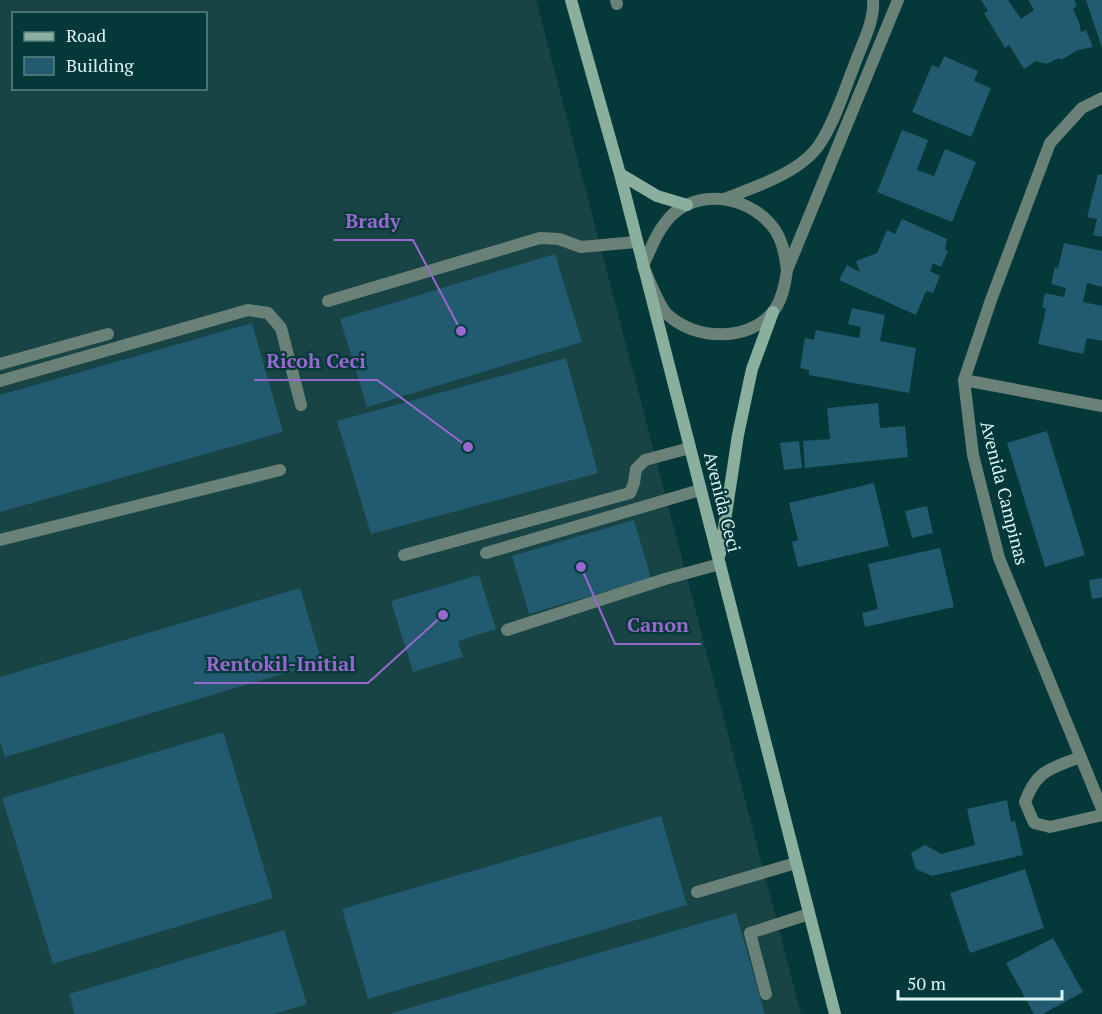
<svg xmlns="http://www.w3.org/2000/svg" width="1102" height="1014" font-family="'PT Serif',serif">
  <style>
    .built { fill: #184445; fill-rule: evenodd }
    .building { fill: #225a70 }
    .lines { fill: none; stroke-linecap: round; stroke-linejoin: round }
    .service { stroke: #6a8177; stroke-width: 12 }
    .minor { stroke: #6a8177; stroke-width: 12 }
    .secondary { stroke: #8aaf9e; stroke-width: 12 }
    .labels { text-anchor: middle; stroke-width: 4.5; stroke-linejoin: round; paint-order: stroke }
    .street-label { font-size: 18px; fill: #dcf3f3; stroke: #053838 }
    .leader { fill: none; stroke: #9868cf; stroke-width: 2 }
    .callout-dot { fill: #9868cf; stroke: #053838; stroke-width: 2 }
    .callout-label { font-size: 20px; text-anchor: middle; font-weight: bold; fill: #9868cf; stroke: #053838; stroke-width: 4.5; stroke-linejoin: round; paint-order: stroke }
  </style>
  <rect width="100%" height="100%" fill="#053838"/>
  <!-- built -->
  <path class="built" d="M0 0H536L801 1014H0ZM14 14H206V88H14Z"/>
  <!-- building -->
  <path class="building" d="M981 0H1008L1021 19 1034 10 1028 0H1074L1077 6 1073 9 1079 22 1081 32 1086 30 1093 47 1078 50 1061 60 1059 58 1046 64 1036 61 1024 69 1009 45 1005 48 984 13 988 11Z
    M1086 0H1102V48Z
    M944 56 978 71 974 81 991 88 971 137 912 112 932 65 939 68Z
    M902 130 928 140 917 170 934 176 945 149 976 162 952 222 877 192Z
    M1098 174 1102 175V237L1093 235 1097 219 1087 217Z
    M902 219 947 239 945 250 948 251 941 267 933 263 930 271 940 276 933 293 926 291 916 315 839 280 847 265 860 272 856 261 877 253 887 230 895 234Z
    M1064 243 1102 251V287L1087 283 1083 302 1102 306V341L1087 338 1083 354 1038 344 1046 309 1042 307 1045 293 1064 297 1066 288 1051 284 1055 267 1058 268Z
    M555 254 582 342 367 407 340 319Z
    M852 308 885 315 880 341 916 348 909 393 809 375V370L800 368 805 338 814 340 816 330 859 338 861 327 848 324Z
    M252 323 283 432 0 512V395Z
    M566 358 598 473 371 534 337 421Z
    M878 403 880 428 905 426 908 457 805 468 803 441 830 439 827 408Z
    M1047 431 1085 555 1045 567 1007 443Z
    M799 441 802 468 784 470 780 443Z
    M874 483 889 546 798 567 792 542 798 540 789 503Z
    M927 506 933 533 912 538 905 511Z
    M634 520 651 578 529 614 512 556Z
    M940 548 954 607 865 627 862 613 878 609 868 564Z
    M479 575 496 629 458 641 463 657 413 672 391 601Z
    M1102 578V597L1092 599 1089 580Z
    M300 588 322 662 5 757 0 741V677Z
    M223 732 273 898 53 964 2 798Z
    M1007 800 1011 822 1015 821 1023 855 932 876 916 869 911 853 925 845 941 854 975 845 967 809Z
    M661 816 687 905 368 999 342 909Z
    M1025 869 1044 928 970 953 950 893Z
    M736 913 765 1014H392V1013Z
    M284 930 307 1004 274 1014H75L69 994Z
    M1053 938 1083 992 1043 1014H1034L1006 963Z"/>
  <g class="lines">
    <!-- service -->
    <path class="service" d="M616 0 617 4
      M328 301 540 238 559 239 581 247 636 242
      M0 364 108 334
      M0 381 248 310 268 313 281 328 301 405
      M0 540 280 470
      M486 553 700 490
      M404 555 630 493 634 483 636 469 645 460 690 448
      M507 630 665 579 720 564
      M1080 757C1051 769 1037 769 1025 802L1034 823 1050 827 1102 815
      M697 892 796 863
      M766 994 750 933 809 914"/>
    <!-- minor -->
    <path class="minor" d="M1102 98 1082 108 1050 143 991 300 964 380 973 455 999 558 1102 809
      M724 199C755 187 803 172 821 142 836 118 844 91 854 66 861 46 875 21 873 0
      M787 270C785 256 783 242 775 230 753 198 703 187 673 214 658 228 651 248 643 266 648 277 660 309 668 315 695 340 747 342 772 313 782 301 785 285 787 270L898 0
      M964 380 1102 406"/>
    <!-- secondary -->
    <path class="secondary" d="M571 0 620 174 835 1014
      M620 174 657 196 687 205
      M720 554 738 435 752 369 773 312"/>
  </g>
  <g class="labels">
    <!-- street labels -->
    <g class="street-label">
      <text transform="translate(1004 493) rotate(76)" y="6">Avenida Campinas</text>
      <text transform="translate(722 502) rotate(76)" y="6">Avenida Ceci</text>
    </g>
  </g>
  <!-- callouts -->
  <path class="leader" d="M461 331L413 240H334M468 447L377 380H254M581 567L615 644H701M443 615L368 683H194"/>
  <g class="callout-dot">
    <circle cx="461" cy="331" r="6"/>
    <circle cx="468" cy="447" r="6"/>
    <circle cx="581" cy="567" r="6"/>
    <circle cx="443" cy="615" r="6"/>
  </g>
  <g class="callout-label">
    <text x="373" y="228">Brady</text>
    <text x="316" y="368">Ricoh Ceci</text>
    <text x="658" y="632">Canon</text>
    <text x="281" y="671">Rentokil-Initial</text>
  </g>
  <!-- legend -->
  <rect x="12" y="12" width="195" height="78" fill="#053838" stroke="#5b8383" stroke-width="1.5"/>
  <rect x="24" y="32" width="30" height="9" fill="#8aaf9e" stroke="#5b8383" stroke-width="1.5"/>
  <text x="66" y="42" font-size="18" fill="#dcf3f3">Road</text>
  <rect x="24" y="57" width="30" height="18" fill="#225a70" stroke="#5b8383" stroke-width="1.5"/>
  <text x="66" y="72" font-size="18" fill="#dcf3f3">Building</text>
  <!-- scale -->
  <path d="M898 990v9h164v-9" fill="none" stroke="#dcf3f3" stroke-width="3"/>
  <text x="907" y="990" font-size="18" fill="#dcf3f3" stroke="#053838" stroke-width="4.5" paint-order="stroke">50 m</text>
</svg>
